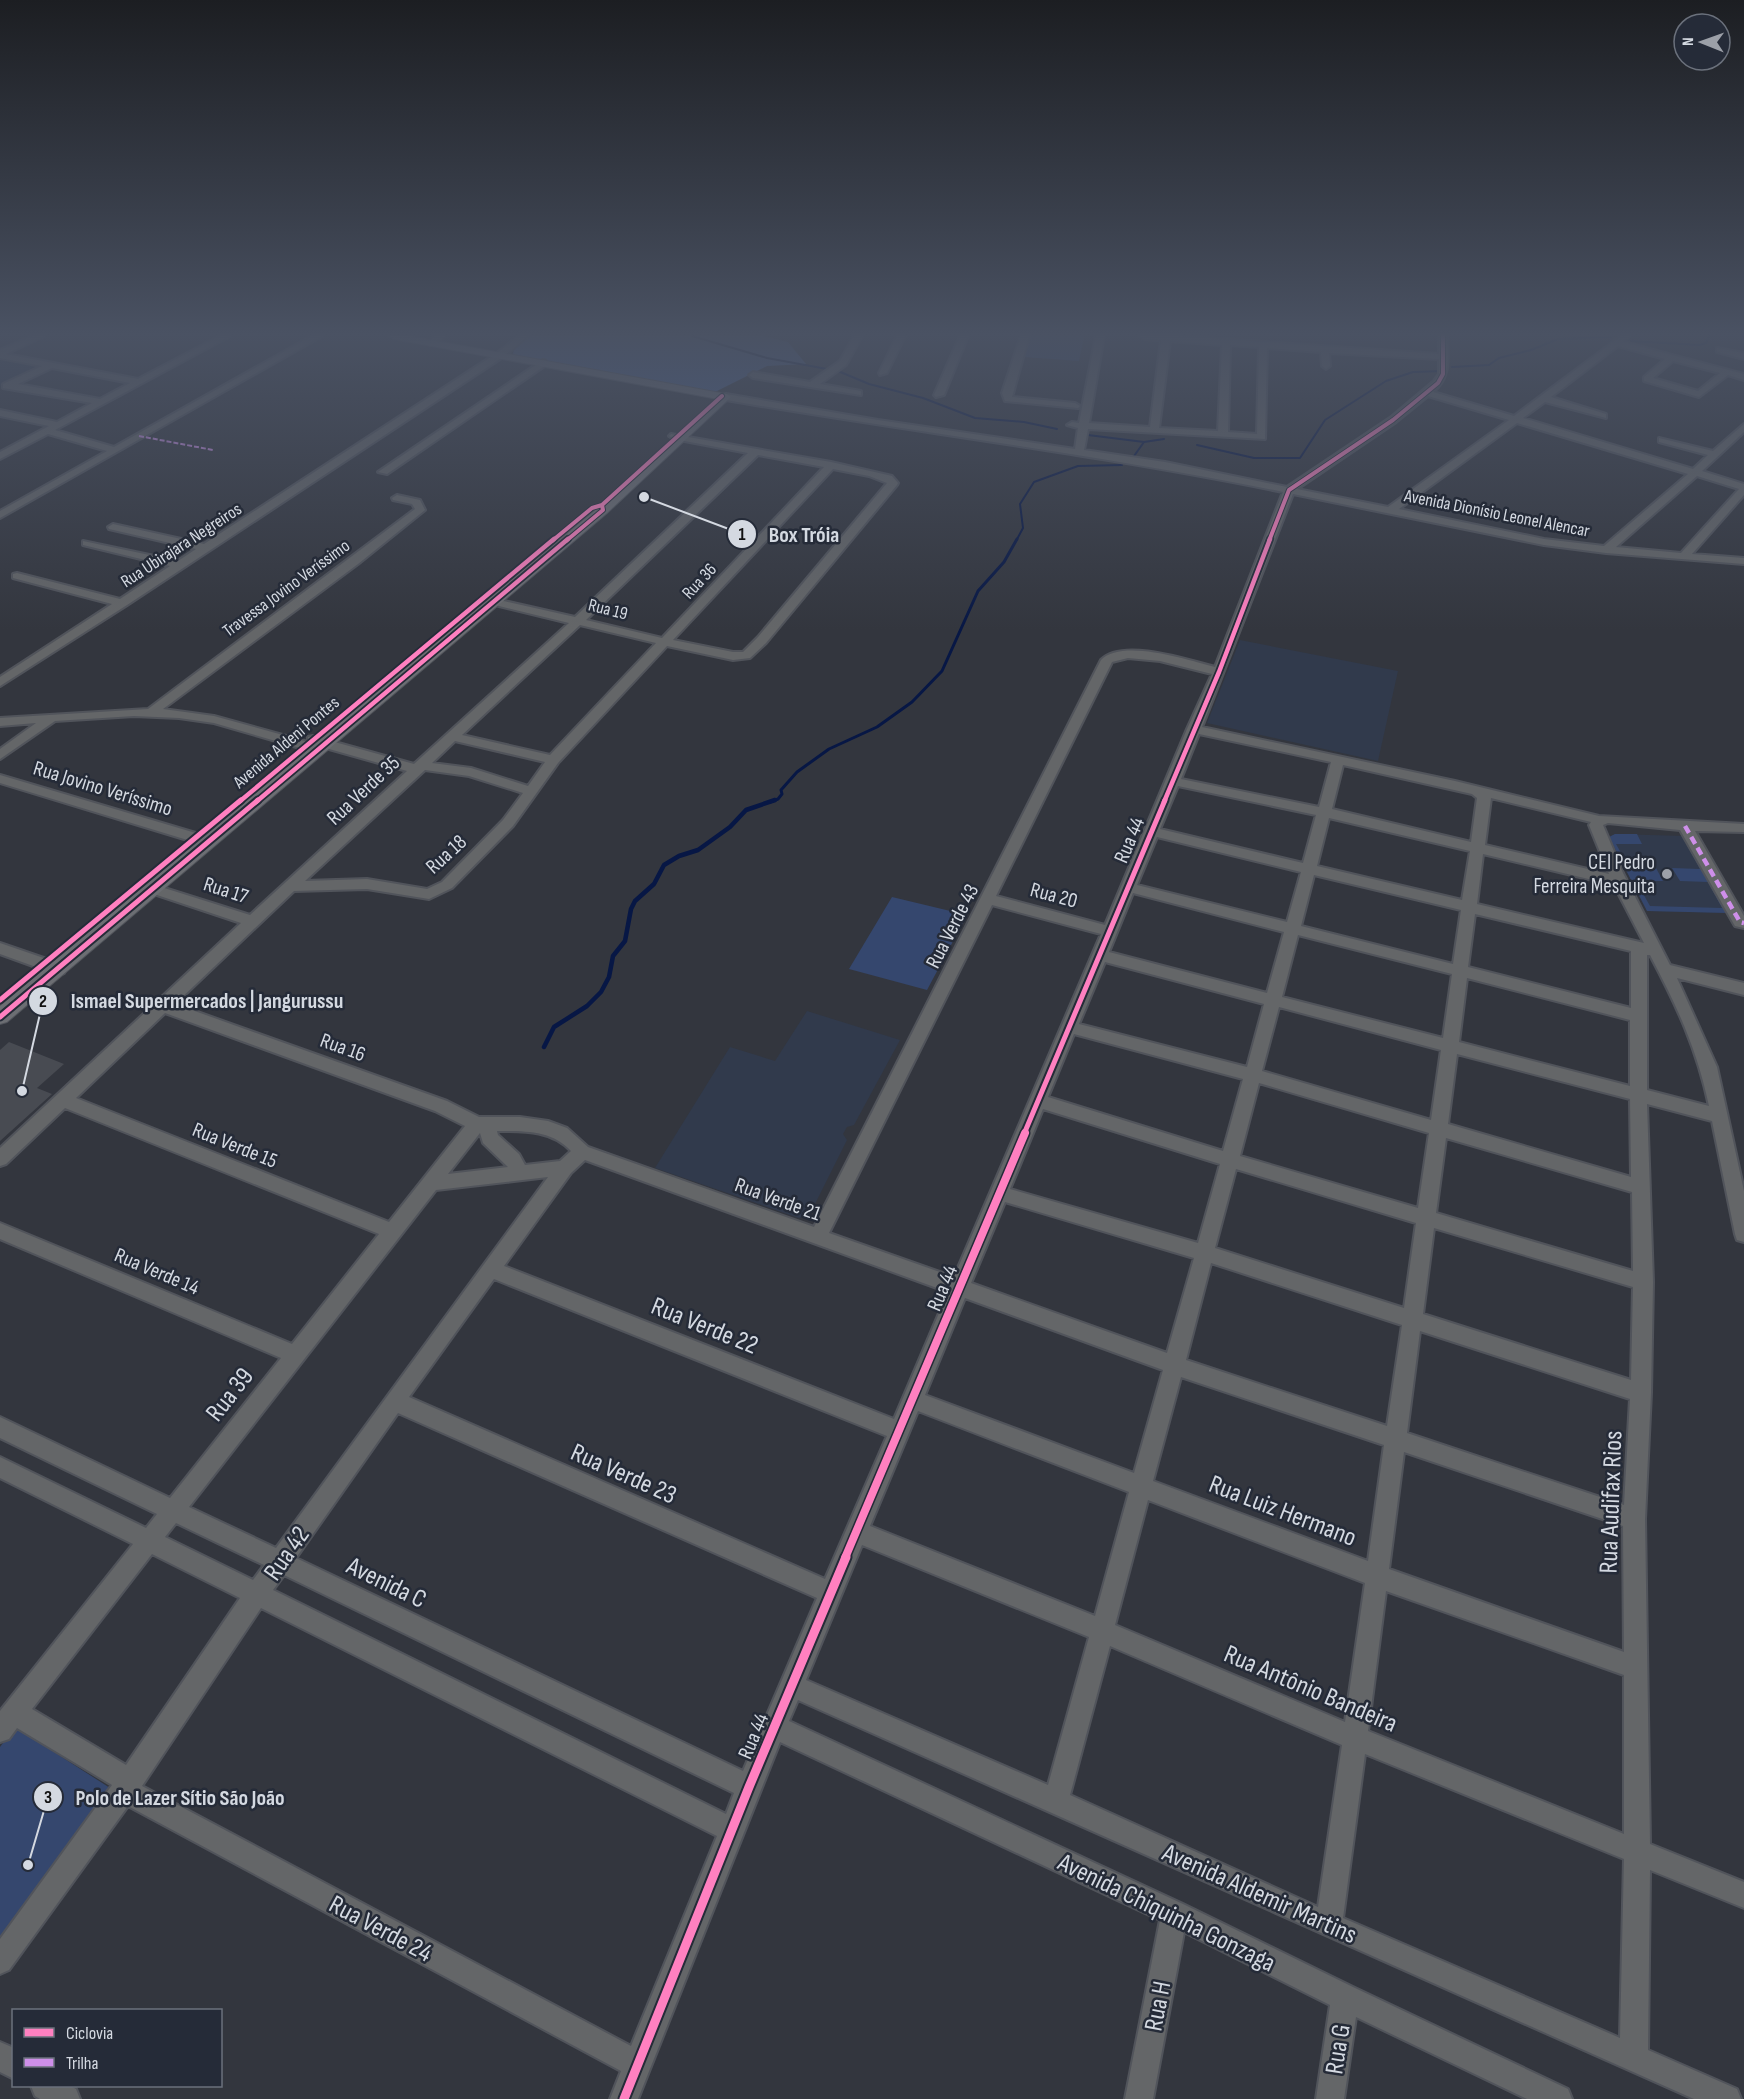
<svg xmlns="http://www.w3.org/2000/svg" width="1744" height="2099" font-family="'Sofia Sans Condensed',sans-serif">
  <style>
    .built { fill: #313a4c }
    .green { fill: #35476e }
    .forest { fill: #476092 }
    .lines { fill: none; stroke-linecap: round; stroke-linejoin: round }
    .stream-far2 { stroke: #071745; stroke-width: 2 }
    .stream-far1 { stroke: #071745; stroke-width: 3 }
    .stream { stroke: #071745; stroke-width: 4.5 }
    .building { fill: #484b52 }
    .minor-casing { stroke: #51545b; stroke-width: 4 }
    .major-casing { stroke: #51545b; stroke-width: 2 }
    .minor { fill: #646668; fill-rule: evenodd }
    .major { fill: #6c6e73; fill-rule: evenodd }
    .quiet-far1 { stroke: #ce8fe9; stroke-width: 2; stroke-dasharray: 5 2; stroke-linecap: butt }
    .quiet { stroke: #ce8fe9; stroke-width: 4.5; stroke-dasharray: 8 4.5; stroke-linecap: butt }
    .cycleway-far4-casing { stroke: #252b38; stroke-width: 6 }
    .cycleway-far3-casing { stroke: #252b38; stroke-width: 8 }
    .cycleway-far2-casing { stroke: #252b38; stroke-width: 9 }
    .cycleway-far1-casing { stroke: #252b38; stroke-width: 11 }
    .cycleway-casing { stroke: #252b38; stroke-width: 13 }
    .cycleway-far4 { stroke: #ff80c0; stroke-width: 4 }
    .cycleway-far3 { stroke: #ff80c0; stroke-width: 4.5 }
    .cycleway-far2 { stroke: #ff80c0; stroke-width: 5 }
    .cycleway-far1 { stroke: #ff80c0; stroke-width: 8 }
    .cycleway { stroke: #ff80c0; stroke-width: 9 }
    .poi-dot { fill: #9ca0a8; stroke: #252b38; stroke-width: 2 }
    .labels { text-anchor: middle; stroke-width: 5; stroke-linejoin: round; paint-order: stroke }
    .far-street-label { font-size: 18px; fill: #d4d9e1; stroke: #252b38 }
    .street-label { font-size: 21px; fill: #d4d9e1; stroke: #252b38 }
    .poi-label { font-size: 21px; fill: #d4d9e1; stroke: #252b38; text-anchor: end }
    .near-street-label { font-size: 26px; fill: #d4d9e1; stroke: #252b38 }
    .leader { fill: none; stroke: #d4d9e1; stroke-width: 2 }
    .callout-dot { fill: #d4d9e1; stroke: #252b38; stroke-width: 2 }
    .mark-label { font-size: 18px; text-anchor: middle; font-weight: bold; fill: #111 }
    .callout-label { font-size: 22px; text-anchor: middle; font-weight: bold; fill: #d4d9e1; stroke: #252b38; stroke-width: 5; stroke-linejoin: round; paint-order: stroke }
  </style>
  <rect width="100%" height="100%" fill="#33363e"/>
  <!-- built -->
  <path class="built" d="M0 360 39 367 0 386Z
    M1240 640 1398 671 1378 761 1207 723Z
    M1615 834 1684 836 1728 913 1647 911 1609 837Z
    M807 1011 900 1040 854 1125 847 1127 843 1134 847 1140 810 1214 799 1218 655 1168 730 1047 775 1061Z"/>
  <!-- green -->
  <path class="green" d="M1030 336H1084L1079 361 1024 357Z
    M1615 834H1637L1642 844H1616L1629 867 1656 868 1663 881H1636L1650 906 1722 908 1708 882 1680 881 1672 868 1700 869 1687 845H1689L1728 913 1647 911 1609 837Z
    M892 897 967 915 927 990 849 969Z
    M15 1727 110 1788 0 1942V1747Z"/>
  <!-- forest -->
  <path class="forest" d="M530 336H763L788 342 806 364 767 366 715 392 521 357 513 354 514 349Z"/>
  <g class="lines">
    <!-- stream-far2 -->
    <path class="stream-far2" d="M692 336 767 358 838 371 869 384 923 398 975 418 1024 422 1057 429
      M1631 341 1699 345 1706 343 1709 336
      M1452 367 1489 365 1499 358 1531 350 1558 339 1611 337
      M1088 435 1144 442
      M1197 445 1254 458H1300L1325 420 1386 381 1413 372 1443 371
      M1134 456 1144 442 1164 439
      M1016 541 1023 528 1020 504 1034 482 1078 466 1122 465"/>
    <!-- stream-far1 -->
    <path class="stream-far1" d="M770 802 778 799 782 794 781 790 797 772 829 749 877 727 912 702 942 671 978 591 1004 562 1017 539"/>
    <!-- stream -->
    <path class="stream" d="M544 1047 554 1027 587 1006 601 992 609 977 613 956 625 941 631 909 635 901 654 884 664 865 679 856 698 850 730 827 746 810 775 800"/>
  </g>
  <!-- building -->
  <path class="building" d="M9 1042 64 1064 37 1088 52 1094 0 1141V1050Z"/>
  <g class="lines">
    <!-- minor casing -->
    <g class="minor-casing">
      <path id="minor" d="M33 336H44L6 354 138 379 220 336H230L55 430 114 447 312 336H322L0 518V511L107 451 48 434 0 459V452L49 426 0 416V410L57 422 92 403 3 388V384L42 366 0 358V350ZM52 368 130 383 100 399 18 384Z
        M435 336H444L436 345H430L429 343Z
        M519 336H528L503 357 127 605 0 686V677L112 604 13 578V574L17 573 120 599 170 566 83 545V541L178 561 196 549 109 529 108 527 113 524 204 544 497 353Z
        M854 336H862L846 365 820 384 861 391V395L753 378 749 375 753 372 810 382 840 361Z
        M897 336H905L887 373 880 375 879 373Z
        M960 336H968L944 395 936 397 934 395Z
        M1021 336H1029L1012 397 1075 403 1080 406 1078 408 1005 401 1002 393Z
        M1096 336H1104L1089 423 1150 427 1161 340 1144 339 1140 336H1175L1439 354V336H1447C1448 358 1451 377 1433 392L1514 416 1621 336H1630L1623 342 1744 374V380L1728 375 1699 397 1644 381V377L1665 359 1618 346 1551 397 1606 414V418L1545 402 1523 418 1693 469 1708 455 1659 442V438L1713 451 1744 424V432L1702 471 1744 484V495L1692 554 1744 558V564L1606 553 1544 545 1293 494 1202 727 1455 781 1599 816 1744 824V832L1695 831 1744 916V928L1735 926 1680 830 1608 823 1603 825 1623 873 1670 965 1744 983V995L1677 978 1717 1067 1744 1191V1242L1737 1240 1735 1234 1712 1121 1647 1104 1653 1282 1651 1393 1645 1519 1650 1844 1744 1882V1908L1650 1870 1648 2050 1737 2089 1741 2099H1694L798 1700 789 1721 1183 1904 1355 1988 1568 2089 1572 2099H1527L1356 2017 1344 2099H1316L1330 2005 1184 1932 1153 2099H1125L1160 1920 780 1742 638 2099H610L621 2071 128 1806 9 1970 0 1974V1939L112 1785 17 1728 9 1739 0 1742V1711L133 1544 0 1478V1457L146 1528 157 1514 0 1438V1417L170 1498 281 1358 0 1239V1223L292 1344 379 1234 65 1108 6 1164 0 1166V1148L241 923 148 892 146 889 148 886H158L250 915 407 771 322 747V752L317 753 214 723 179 718 134 716 55 721 0 759V749L36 723 0 726V718L148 709 415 509 412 504 393 500 392 498 397 495 420 500 425 510 358 564 163 709 214 716 308 742V737L313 736 414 764 569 623 491 604V600L495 599 575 617 748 453 674 439 669 436 671 434 831 462 892 476 898 483 897 485 766 643 750 658 733 660 667 646 558 763 513 826 452 888 429 899 367 889 294 891 175 1004 447 1101 479 1117H520L548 1121 567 1128 588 1147 814 1227 1101 660C1122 638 1188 660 1215 667L1283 492C1099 454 912 432 726 400L721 397 726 394 878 420 1075 449 1078 428 1067 425 1072 422 1079 423ZM1170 341 1222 345 1218 431 1159 428ZM1230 345 1259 347 1257 434 1228 432ZM1267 348 1321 352 1322 366 1326 369 1330 366 1329 353 1439 359V374L1434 381 1390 418 1287 487 1165 462 1084 450 1088 429 1265 439ZM1673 361 1720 373 1698 391 1653 378ZM1428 396 1509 420 1388 507 1297 489 1396 422ZM1517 423 1688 474 1604 546 1544 539 1399 509ZM758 455 824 467 662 638 586 620ZM833 469 869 476 887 483 758 637 743 652H733L673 640ZM1697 476 1739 489 1681 553 1616 547ZM580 625 656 643 550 755 462 735ZM1128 658 1160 661 1212 674 1187 729 1105 925 996 896 1112 662ZM1199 734 1331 762 1319 807 1181 779ZM455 741 545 762 528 786 471 768 432 763ZM1343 765 1472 794 1477 798 1471 842 1332 809ZM425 770 469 776 523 793 503 820 442 882 427 889 367 879 305 881ZM1178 786 1316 815 1303 863 1160 829ZM1491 798 1591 822 1589 825 1609 874 1485 845ZM1329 818 1470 851 1462 900 1317 866ZM1157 837 1301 872 1287 922 1137 885ZM1483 854 1614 885 1644 943 1477 904ZM1314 875 1461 910 1453 964 1301 926ZM1133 893 1284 932 1267 993 1109 952ZM992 905 1101 934 954 1277 829 1233ZM1475 914 1631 951V1008L1468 967ZM1298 935 1452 974 1443 1038 1282 997ZM1647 955H1650C1677 1006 1697 1049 1709 1106L1647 1090ZM1105 962 1264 1004 1247 1067 1079 1024ZM1467 978 1630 1020V1086L1459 1042ZM1279 1007 1441 1050 1431 1120 1262 1071ZM165 1013 435 1111 465 1126 389 1222 76 1098ZM1074 1034 1243 1079 1223 1151 1048 1097ZM1457 1054 1630 1099 1631 1177 1448 1124ZM1259 1083 1429 1133 1418 1208 1240 1156ZM1043 1109 1220 1164 1198 1243 1010 1189ZM497 1131C524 1131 552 1130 571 1151L560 1161 525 1165 519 1154 498 1135ZM480 1133 483 1143 508 1167 448 1174ZM1446 1138 1632 1192 1633 1271 1436 1213ZM585 1160 948 1292 894 1419 504 1266 571 1173ZM1236 1169 1416 1223 1404 1308 1215 1248ZM548 1177 276 1548 189 1507 436 1190ZM1005 1202 1194 1258 1167 1353 971 1283ZM1434 1228 1633 1287 1631 1380 1423 1314ZM1211 1263 1402 1325 1387 1426 1186 1360ZM494 1279 887 1436 825 1579 409 1397ZM965 1298 1163 1370 1134 1473 925 1395ZM1420 1331 1630 1399 1624 1505 1407 1433ZM1181 1377 1384 1445 1368 1561 1153 1481ZM918 1411 1129 1492 1095 1616 870 1526ZM398 1413 817 1598 743 1771 296 1558ZM1404 1452 1623 1526 1624 1652 1389 1569ZM1148 1500 1365 1583 1345 1722 1115 1625ZM176 1523 264 1565 253 1580 165 1537ZM862 1545 1089 1637 1048 1785 806 1680ZM152 1554 240 1598 126 1765 32 1709ZM284 1575 734 1793 726 1814 273 1590ZM1386 1591 1624 1675V1834L1368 1731ZM261 1608 717 1836 631 2046 142 1786ZM1110 1646 1342 1745 1318 1907 1070 1795ZM1365 1754 1624 1859 1620 2038 1343 1918Z
        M1717 348 1744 353V359L1717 352Z
        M543 360 546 361V365L387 474 378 472Z
        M0 775 199 834 201 837 194 842 0 783Z
        M0 943 64 965 66 969 64 973 58 975 0 954Z
        M0 2042 14 2048V2079L0 2072Z
        M31 2086H70L76 2089 80 2099H40L35 2096Z"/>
    </g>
    <!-- major casing -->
    <g class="major-casing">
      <path id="major" d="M389 336H409L726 394 731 397 607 513 7 1022 0 1024V1006L599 507 718 399 394 339Z"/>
    </g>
    <!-- minor -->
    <use href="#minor" class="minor"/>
    <!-- major -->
    <use href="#major" class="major"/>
    <!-- quiet-far1 -->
    <path class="quiet-far1" d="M139 436 213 450"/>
    <!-- quiet -->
    <path class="quiet" d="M1685 826 1740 922 1744 923"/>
    <!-- cycleway-far4 casing -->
    <g class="cycleway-far4-casing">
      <path id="cycleway-far4" d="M602 505 722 396
        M552 541 592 508 602 505 603 510 566 541
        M1269 541 1289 490 1393 420 1438 383 1443 374V336"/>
    </g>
    <!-- cycleway-far3 casing -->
    <g class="cycleway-far3-casing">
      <path id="cycleway-far3" d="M239 802 554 539
        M256 802 568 539
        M1164 802 1219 672 1270 539"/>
    </g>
    <!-- cycleway-far2 casing -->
    <g class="cycleway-far2-casing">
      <path id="cycleway-far2" d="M0 1000 241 800
        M0 1017 258 800
        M1024 1134 1165 800"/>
    </g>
    <!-- cycleway-far1 casing -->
    <g class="cycleway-far1-casing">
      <path id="cycleway-far1" d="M845 1558 1025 1133"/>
    </g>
    <!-- cycleway casing -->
    <g class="cycleway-casing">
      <path id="cycleway" d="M624 2099 749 1787 846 1557"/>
    </g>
    <!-- cycleway-far4 -->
    <use href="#cycleway-far4" class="cycleway-far4"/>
    <!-- cycleway-far3 -->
    <use href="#cycleway-far3" class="cycleway-far3"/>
    <!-- cycleway-far2 -->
    <use href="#cycleway-far2" class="cycleway-far2"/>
    <!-- cycleway-far1 -->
    <use href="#cycleway-far1" class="cycleway-far1"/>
    <!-- cycleway -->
    <use href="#cycleway" class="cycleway"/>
  </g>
  <!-- sky -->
  <linearGradient id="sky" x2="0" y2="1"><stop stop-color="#1c1e22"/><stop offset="0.53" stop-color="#4a5263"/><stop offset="1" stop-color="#4a5263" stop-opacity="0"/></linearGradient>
  <rect width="1744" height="630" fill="url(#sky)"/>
  <!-- markers -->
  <circle class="poi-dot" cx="1667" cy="874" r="6"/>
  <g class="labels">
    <!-- far-street labels -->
    <g class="far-street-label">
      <text transform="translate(1497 513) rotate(11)" y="6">Avenida Dionísio Leonel Alencar</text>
      <text transform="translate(181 545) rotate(-33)" y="6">Rua Ubirajara Negreiros</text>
      <text transform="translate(699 581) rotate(-47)" y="6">Rua 36</text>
      <text transform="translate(286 588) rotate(-36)" y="6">Travessa Jovino Veríssimo</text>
      <text transform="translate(608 609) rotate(14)" y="6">Rua 19</text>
      <text transform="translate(286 742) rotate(-40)" y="6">Avenida Aldeni Pontes</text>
    </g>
    <!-- street labels -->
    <g class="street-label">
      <text transform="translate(103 788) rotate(17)" y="7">Rua Jovino Veríssimo</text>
      <text transform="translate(363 790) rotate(-43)" y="7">Rua Verde 35</text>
      <text transform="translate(1129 840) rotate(-67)" y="7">Rua 44</text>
      <text transform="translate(446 854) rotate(-42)" y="7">Rua 18</text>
      <text transform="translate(226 890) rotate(18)" y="7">Rua 17</text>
      <text transform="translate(1054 895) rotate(15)" y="7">Rua 20</text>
      <text transform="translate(952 926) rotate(-63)" y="7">Rua Verde 43</text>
      <text transform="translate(343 1047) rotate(20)" y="7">Rua 16</text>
      <text transform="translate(235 1145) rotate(22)" y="7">Rua Verde 15</text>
      <text transform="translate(778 1199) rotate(20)" y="7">Rua Verde 21</text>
      <text transform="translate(157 1271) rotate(23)" y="7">Rua Verde 14</text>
      <text transform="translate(942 1288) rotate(-67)" y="7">Rua 44</text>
      <text transform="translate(753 1736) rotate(-67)" y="7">Rua 44</text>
    </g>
    <!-- poi labels -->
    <g class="poi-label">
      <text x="1655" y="869">CEI Pedro<tspan x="1655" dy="24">Ferreira Mesquita</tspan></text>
    </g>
    <!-- near-street labels -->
    <g class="near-street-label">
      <text transform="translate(705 1325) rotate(22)" y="9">Rua Verde 22</text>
      <text transform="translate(229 1394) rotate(-52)" y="9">Rua 39</text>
      <text transform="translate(624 1473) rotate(24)" y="9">Rua Verde 23</text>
      <text transform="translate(1610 1502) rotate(-88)" y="9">Rua Audifax Rios</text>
      <text transform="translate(1283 1510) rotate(21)" y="9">Rua Luiz Hermano</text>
      <text transform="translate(286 1553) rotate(-55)" y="9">Rua 42</text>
      <text transform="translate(387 1582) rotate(26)" y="9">Avenida C</text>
      <text transform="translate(1311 1688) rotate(23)" y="9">Rua Antônio Bandeira</text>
      <text transform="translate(1260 1893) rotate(24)" y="9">Avenida Aldemir Martins</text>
      <text transform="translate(1167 1912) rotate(26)" y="9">Avenida Chiquinha Gonzaga</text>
      <text transform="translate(381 1928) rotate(28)" y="9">Rua Verde 24</text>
      <text transform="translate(1157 2006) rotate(-79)" y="9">Rua H</text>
      <text transform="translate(1337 2049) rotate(-81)" y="9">Rua G</text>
    </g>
  </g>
  <!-- callouts -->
  <path class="leader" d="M644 497L742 534M22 1091L43 1001M28 1865L48 1797"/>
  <g class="callout-dot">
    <circle cx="644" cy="497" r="6"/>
    <circle cx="22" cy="1091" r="6"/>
    <circle cx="28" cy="1865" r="6"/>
    <circle cx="742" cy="534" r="15"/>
    <circle cx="43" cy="1001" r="15"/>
    <circle cx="48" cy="1797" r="15"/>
  </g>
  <g class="mark-label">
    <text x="742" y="540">1</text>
    <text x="43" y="1007">2</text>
    <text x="48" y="1803">3</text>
  </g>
  <g class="callout-label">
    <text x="804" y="542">Box Tróia</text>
    <text x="207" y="1008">Ismael Supermercados | Jangurussu</text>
    <text x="180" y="1805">Polo de Lazer Sítio São João</text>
  </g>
  <!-- legend -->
  <rect x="12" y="2009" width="210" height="78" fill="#252b38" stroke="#6b717c" stroke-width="1.5"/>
  <rect x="24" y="2028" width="30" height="9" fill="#ff80c0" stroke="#6b717c" stroke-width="1.5"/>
  <text x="66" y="2039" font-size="18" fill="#d4d9e1">Ciclovia</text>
  <rect x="24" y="2058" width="30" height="9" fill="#ce8fe9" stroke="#6b717c" stroke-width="1.5"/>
  <text x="66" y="2069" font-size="18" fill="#d4d9e1">Trilha</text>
  <!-- north arrow -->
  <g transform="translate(1702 42) rotate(271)"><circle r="28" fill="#252b38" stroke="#6b717c" stroke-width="1.5"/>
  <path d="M0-4.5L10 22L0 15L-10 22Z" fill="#9ca0a8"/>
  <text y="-9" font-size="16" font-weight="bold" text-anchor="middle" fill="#d4d9e1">N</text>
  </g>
</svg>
